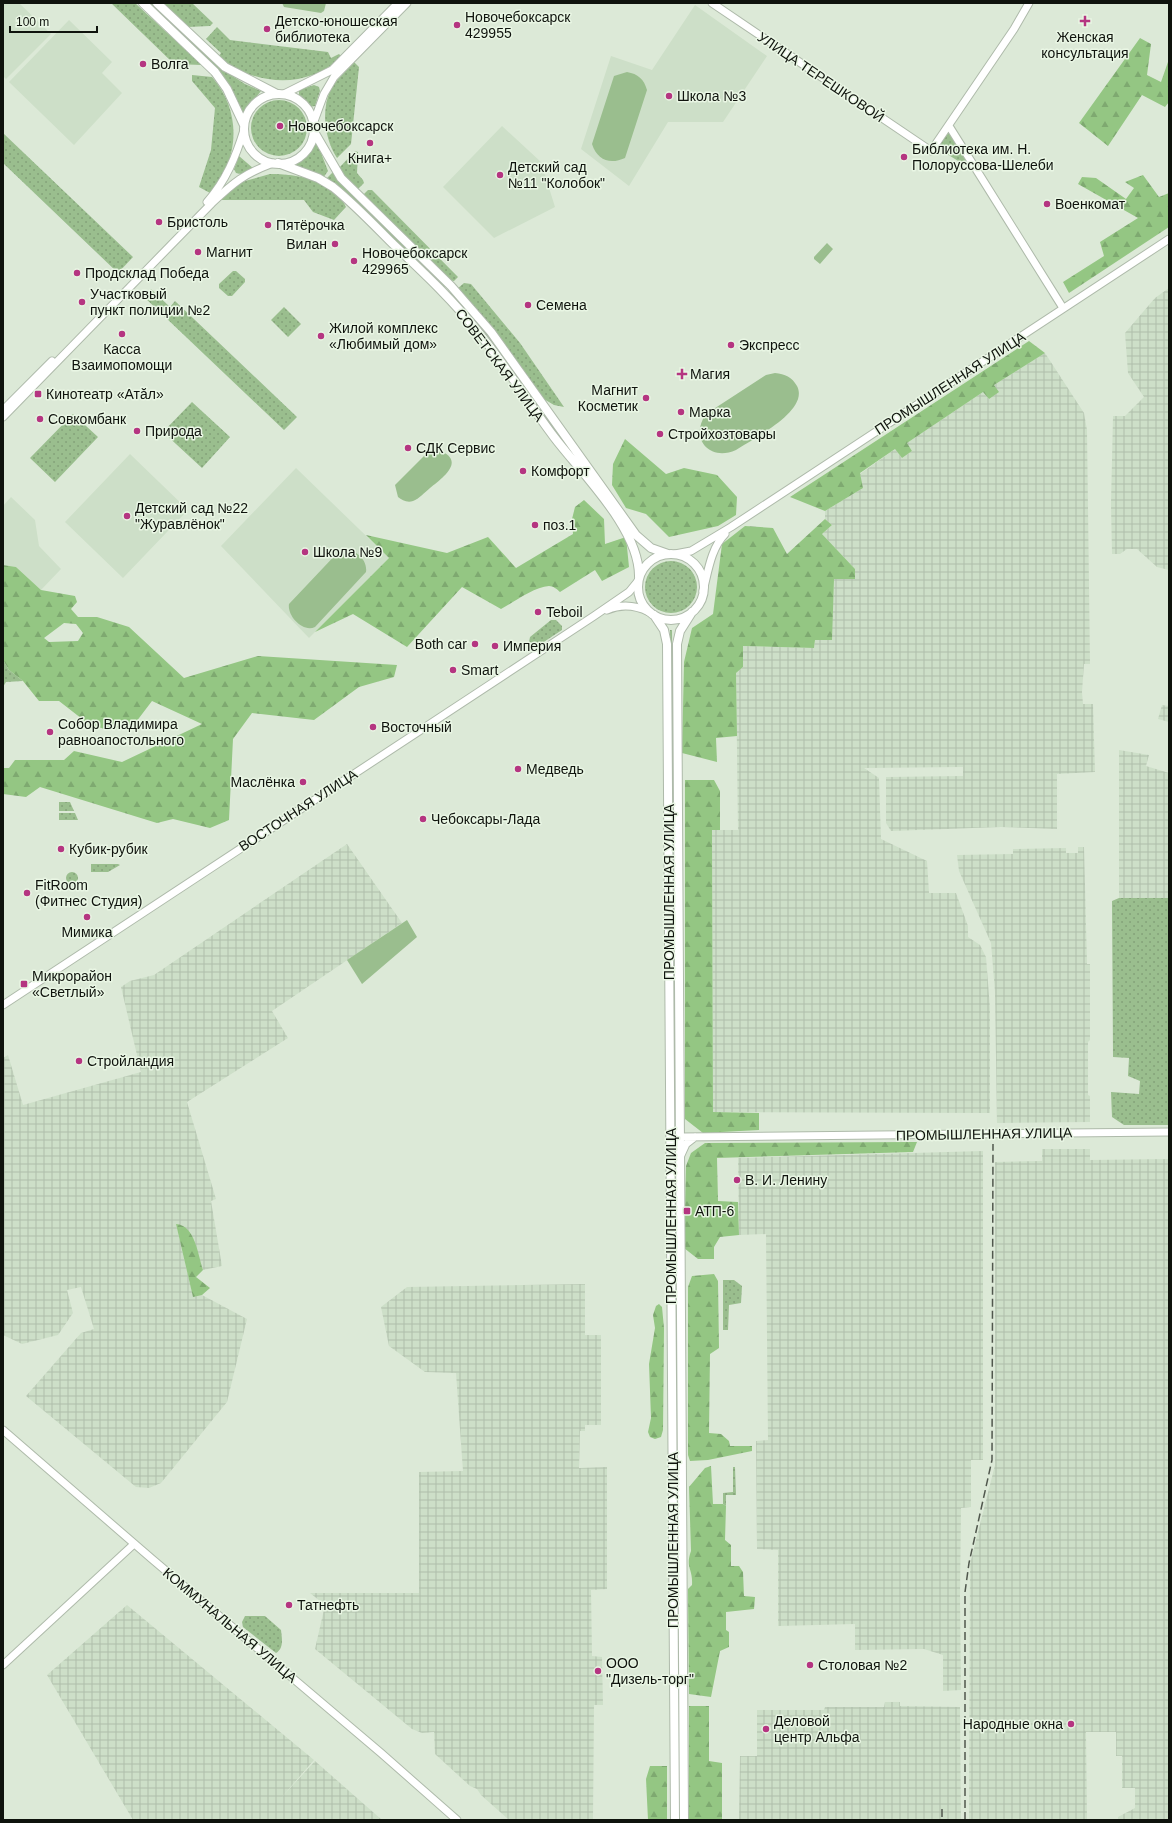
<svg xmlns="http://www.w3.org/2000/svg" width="1172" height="1823" font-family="Arial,sans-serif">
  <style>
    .built { fill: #cddfc8 }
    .industrial { fill: url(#industrial-grid) }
    .green { fill: url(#green-dots) }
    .forest { fill: url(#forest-firs); fill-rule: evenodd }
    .pitch { fill: #9abe8e }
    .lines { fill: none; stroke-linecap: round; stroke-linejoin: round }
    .secondary-casing { stroke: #aebaaa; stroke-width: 9 }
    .primary-casing { stroke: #aebaaa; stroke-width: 10 }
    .secondary { stroke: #fff; stroke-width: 7 }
    .primary { stroke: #fff; stroke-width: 8 }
    .rail { stroke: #50574d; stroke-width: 1.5; stroke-dasharray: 8 4; stroke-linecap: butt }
    .poi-dot { fill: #b53581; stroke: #e9f6e4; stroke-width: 1.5 }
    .labels { text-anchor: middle; stroke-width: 3; stroke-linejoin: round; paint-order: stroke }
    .poi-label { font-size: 14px; fill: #0f130d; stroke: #e9f6e4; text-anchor: start }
    .street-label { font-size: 14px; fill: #0f130d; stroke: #e9f6e4 }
  </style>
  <defs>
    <pattern id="industrial-grid" width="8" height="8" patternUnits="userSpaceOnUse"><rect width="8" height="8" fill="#cddfc8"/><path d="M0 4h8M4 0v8" fill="none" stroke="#afbeab"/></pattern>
    <pattern id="green-dots" width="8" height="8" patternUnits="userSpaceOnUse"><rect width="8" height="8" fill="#9abe8e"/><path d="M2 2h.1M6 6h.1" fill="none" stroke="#84a279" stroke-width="1.8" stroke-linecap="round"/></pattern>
    <pattern id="forest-firs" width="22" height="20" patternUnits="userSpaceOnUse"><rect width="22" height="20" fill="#94c683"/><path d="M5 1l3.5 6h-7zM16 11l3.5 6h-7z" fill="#7ea970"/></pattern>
  </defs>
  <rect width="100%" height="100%" fill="#dce9d7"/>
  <!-- built -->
  <path class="built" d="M3 3H19L51 34 6 79 3 76Z
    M695 5 767 56 723 122H668L629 186 581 149 611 56 652 70Z
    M69 20 112 62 102 73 122 93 74 145 9 82Z
    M502 126 541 162 555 207 494 238 443 187Z
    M130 454 188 510 123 578 65 522Z
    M296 468 389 558 309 638 221 546Z
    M11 497 35 520 39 546 61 569 41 590 16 567 3 565V506Z"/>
  <!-- industrial -->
  <path class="industrial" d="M1169 288V570L1157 567 1137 549H1127L1120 554H1112L1111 504 1113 416H1125L1144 397 1128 373 1125 333 1155 298Z
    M1045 353 1084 413 1087 430 1090 664H1084L1082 692 1083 704H1093L1095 772 1057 774V829L1001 827 891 831 886 823V777L963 776V767L864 768 879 778 881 839 927 861 929 893H956L968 926V937L980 945 986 957 990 1008V1113L713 1112 712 830H738L736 673 743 667V646L814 648 815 640 833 601 834 579 855 569 822 534 832 525 825 519V511L863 488 860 474 895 449 902 458 912 451 907 443 983 392 989 399 994 385Z
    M1162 705 1169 706V722L1158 719Z
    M1119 750 1149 755 1146 766 1169 773V898H1119Z
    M347 844 402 923 272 1011 288 1038 187 1102 216 1199 211 1201 222 1266 203 1270 190 1232 176 1224 193 1296 202 1295 247 1319 227 1402 161 1483 149 1488 136 1487 26 1396 81 1333 94 1329 81 1287 67 1290 73 1313 58 1335 22 1344 3 1335V1058L8 1055 23 1105 141 1072 121 987 130 981 154 975Z
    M1078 847H1084L1087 964H1090V1040L1088 1042V1095L1090 1096V1122L997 1123 995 992 991 943 959 871 957 855 1013 854V849L1066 848V853H1078Z
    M1042 1149H1090V1160L1169 1159V1820H1118V1817L1135 1808V1788H1122V1756H1116V1732H1086L1087 1820H969L970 1564 995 1465V1162L1042 1161Z
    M983 1151V1460H971V1507L961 1508 960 1597 961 1690 943 1691V1655L924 1649 855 1650V1624L778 1626V1550L757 1549 756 1441 768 1440 766 1234 739 1235 738 1158Z
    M585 1284V1335H601V1425H585V1431H580L579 1468 607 1467V1589L591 1590 592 1656 602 1657 603 1705H594L593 1820H509L481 1795 477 1789 470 1786 435 1754 434 1732 422 1733 412 1729 315 1649 325 1605 310 1593H419V1472L463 1471 456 1373 425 1372 389 1346 381 1307 407 1287Z
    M127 1605 314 1760 281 1798 315 1761 382 1820H133L47 1675Z
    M885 1702H900V1706L960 1707 961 1820H739L740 1756H757V1710H824L825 1707H884Z"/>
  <!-- green -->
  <path class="green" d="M111 3H135L202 65 174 64Z
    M148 3H153L220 68 245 84 261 91 244 112H241L236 101Z
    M162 3H192L213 23 210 26 188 27Z
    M217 27 230 40 328 52 331 58 339 54 342 57C305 90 256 86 218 57L221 53 206 39Z
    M354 62 359 67 351 144 337 158C325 140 321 112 330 91 335 81 346 71 354 62Z
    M192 75 212 77C242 111 240 160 210 193L199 187 211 150 215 108 192 81Z
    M314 85 319 87 320 91 315 106 309 107 299 96V90Z
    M251 128a28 28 0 1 1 56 0a28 28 0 1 1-56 0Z
    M949 132 973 170 937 148Z
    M3 133 133 257 118 273 3 163Z
    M314 144 318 145 328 171 323 178 295 167 296 162C304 158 309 153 314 144Z
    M355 151 358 152 357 173 363 180 364 183 358 189C349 187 343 176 339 168Z
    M239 156 254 169 241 174 236 173 234 169Z
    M333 172 446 285 443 288 342 189 327 178Z
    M270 174C297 174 335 180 346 207L334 220 313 212 304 200H219L236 185 245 181Z
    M368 190H372L458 277 454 281 448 280 364 198V194Z
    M233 271H236L245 279V282L232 296H228L219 288V284Z
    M464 283 471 284 520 343 564 407 554 405 542 398 457 289Z
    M151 289 170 307 175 301 297 417 284 430 144 297Z
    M452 292 488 334 562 437 560 438 496 349 449 294Z
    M284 307 301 324 288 337 271 320Z
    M192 402 230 437 202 468 163 432Z
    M73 414 98 437 55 482 30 458Z
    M645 587a26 26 0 1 1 52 0a26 26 0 1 1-52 0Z
    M551 620H556L562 626V630L533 649 529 642 530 637Z
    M670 630H672L673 770 671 771Z
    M3 660 9 670 23 681 6 682 3 687Z
    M671 782H674L675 999H672Z
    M59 802H70L74 811H59Z
    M59 813H75L78 820H59Z
    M91 864H118L120 865 108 872H91Z
    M66 878a6 6 0 1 1 12 0a6 6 0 1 1-12 0Z
    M1119 898H1169V1125H1124L1112 1117 1111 1092 1139 1094 1140 1081 1128 1076 1129 1058 1113 1057 1112 901Z
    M672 1005H675L676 1129H673Z
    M673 1151H677L678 1259H674Z
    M674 1280H678L679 1459H675Z
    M723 1280H734L742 1286 741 1303 729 1305 728 1330H723Z
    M733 1467H735L736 1495H726V1506L723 1504V1493L733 1492Z
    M676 1473H679V1609H676Z
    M245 1616H265L281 1630C282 1639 284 1648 276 1653L243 1627 242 1622Z"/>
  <!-- forest -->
  <path class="forest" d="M1140 38 1151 44 1147 75 1161 82 1169 59V102L1165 107 1142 95 1108 146 1079 123Z
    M1143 175 1159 197 1169 193V227L1069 293 1063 282 1104 256 1100 242 1138 218 1078 184 1082 177 1096 178 1126 199 1134 188 1125 182Z
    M1029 341 1045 353 994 385 999 392 989 399 983 392 907 443 912 451 902 458 895 449 860 473 863 488 825 511 790 497Z
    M625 439 666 474 684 468 717 475 737 497 736 515 718 526 669 537 646 514 626 508 612 485 613 464Z
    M584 500 604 519 605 544 626 537 629 567 602 581 595 570 560 592C557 589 553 586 549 586 534 587 514 602 501 609L462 587 407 647 353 614 315 632 389 558 366 535 447 553 488 537 516 568 573 534 572 519 575 507Z
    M825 519 832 525 822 534 855 569V579H834L832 640H815L814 648 743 646V667L736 673 737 736 716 738 717 762 682 753 684 662 692 628 713 614 722 544 745 526 773 528 787 554Z
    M3 565 16 567 41 590 75 596 77 602 71 609 78 617H97L129 627 184 678 258 656 397 665 394 677 359 687 314 720 252 713 233 739 229 820 210 828 173 819 157 823 40 787 26 797 3 794V768H9L15 760H64L74 751 122 762 202 724 152 701 133 726 104 729 86 722 59 701H39L23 681 9 670 3 660ZM64 623 76 624 83 633 78 641 49 642 44 638Z
    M685 780H714L720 791V830H712L713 1112 759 1113V1130L703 1133 685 1119Z
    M917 1142 913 1152 717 1158 718 1201 738 1202 739 1235 720 1237 714 1247V1259H698L684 1248 686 1166 691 1153 705 1143Z
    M176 1224C195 1225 198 1255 203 1270L196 1277 210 1288 202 1295 193 1297Z
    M714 1274 718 1281 719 1348 710 1354 709 1433 721 1434 729 1441 730 1446H752V1451L708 1460 690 1461 688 1455V1287L692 1276Z
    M659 1304 662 1307 664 1328 663 1430 661 1437 655 1439 650 1437 648 1432 651 1418 649 1364 655 1328 653 1315 656 1306Z
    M711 1466 713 1504H723L726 1506 725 1540 731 1545V1566H739L743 1572 744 1596 755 1597 754 1609 726 1612V1630L729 1632V1647L720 1651 711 1697 689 1694 688 1589 692 1585C693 1568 685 1568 691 1551L689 1487 705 1468Z
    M689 1706H709V1761L722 1763V1820H689Z
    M650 1766H667V1820H648L646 1779Z"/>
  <!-- pitch -->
  <path class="pitch" d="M282 3H326L324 11 321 13 284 7Z
    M627 72C638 74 644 79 647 90L625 158C610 165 597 160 592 144L614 76Z
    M827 243 833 249 820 264 814 259V257Z
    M775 373C785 374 792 377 797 386 810 411 752 439 736 450 709 462 689 438 706 414L766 375Z
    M438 450C467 460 443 478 430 488 425 492 419 499 413 501 407 503 402 500 398 497L395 485 429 451Z
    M341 549C353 548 368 558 366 572L315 627C303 633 287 616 289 604Z
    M407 920 417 937 362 984 347 960Z"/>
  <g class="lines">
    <!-- secondary casing -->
    <g class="secondary-casing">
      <path id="secondary" d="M712 3 931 151 1014 29 1029 3
        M284 94 332 70 398 3
        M313 124 324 94 334 77 407 3
        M949 126 1063 308
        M207 202C226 181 236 156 244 130
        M3 410 52 361
        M3 417 212 203C234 182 244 174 273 163
        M675 554 691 551 731 527 1169 239
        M703 591C708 572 711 548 725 534
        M607 610C621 604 635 605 649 612
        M3 1005 594 616 629 592 638 581
        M680 1137 1169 1132
        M681 1155 686 1144 695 1137
        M3 1430 152 1559 381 1753 457 1820
        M3 1665 134 1544"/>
    </g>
    <!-- primary casing -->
    <g class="primary-casing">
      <path id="primary" d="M143 3 215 72 227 89 244 125
        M157 3 225 67 277 94
        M244 129a35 35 0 1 1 70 0a35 35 0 1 1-70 0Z
        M313 130 341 178 451 286 491 332 636 535 651 548 668 554
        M278 163 318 178 333 187C354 204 373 224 392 243 424 273 455 302 482 337 508 369 529 404 554 437 582 474 640 529 639 577
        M638 587a33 33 0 1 1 66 0a33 33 0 1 1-66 0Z
        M654 615 664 630 667 644 675 1820
        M684 1820 677 644 680 631 692 612"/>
    </g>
    <!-- secondary -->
    <use href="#secondary" class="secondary"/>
    <!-- primary -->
    <use href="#primary" class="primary"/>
    <!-- rail -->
    <path class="rail" d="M942 1809V1820
      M965 1820V1592L969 1563 992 1460 993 1144"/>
  </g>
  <!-- markers -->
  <g class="poi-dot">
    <path d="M1083 15h4v4h4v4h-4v4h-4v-4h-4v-4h4z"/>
    <circle cx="457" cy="25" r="4"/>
    <circle cx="267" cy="29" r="4"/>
    <circle cx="143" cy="64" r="4"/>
    <circle cx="669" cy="96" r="4"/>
    <circle cx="280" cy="126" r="4"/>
    <circle cx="370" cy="143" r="4"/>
    <circle cx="904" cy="157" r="4"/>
    <circle cx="500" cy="175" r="4"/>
    <circle cx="1047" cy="204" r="4"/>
    <circle cx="159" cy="222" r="4"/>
    <circle cx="268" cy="225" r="4"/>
    <circle cx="335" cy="244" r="4"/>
    <circle cx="198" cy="252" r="4"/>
    <circle cx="354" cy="261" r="4"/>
    <circle cx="77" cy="273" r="4"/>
    <circle cx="82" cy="302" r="4"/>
    <circle cx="528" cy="305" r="4"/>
    <circle cx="122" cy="334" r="4"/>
    <circle cx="321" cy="336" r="4"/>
    <circle cx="731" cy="345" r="4"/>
    <path d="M680 368h4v4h4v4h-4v4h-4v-4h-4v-4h4z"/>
    <rect x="34" y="390" width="8" height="8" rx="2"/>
    <circle cx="646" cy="398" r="4"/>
    <circle cx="681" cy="412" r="4"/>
    <circle cx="40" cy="419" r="4"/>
    <circle cx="137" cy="431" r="4"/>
    <circle cx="660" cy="434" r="4"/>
    <circle cx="408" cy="448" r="4"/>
    <circle cx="523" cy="471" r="4"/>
    <circle cx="127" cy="516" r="4"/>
    <circle cx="535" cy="525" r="4"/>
    <circle cx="305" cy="552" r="4"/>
    <circle cx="538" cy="612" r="4"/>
    <circle cx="475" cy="644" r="4"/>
    <circle cx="495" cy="646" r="4"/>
    <circle cx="453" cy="670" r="4"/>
    <circle cx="373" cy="727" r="4"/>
    <circle cx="50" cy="732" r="4"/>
    <circle cx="518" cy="769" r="4"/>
    <circle cx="303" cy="782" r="4"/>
    <circle cx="423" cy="819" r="4"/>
    <circle cx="61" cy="849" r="4"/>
    <circle cx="27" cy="893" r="4"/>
    <circle cx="87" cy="917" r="4"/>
    <rect x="20" y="980" width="8" height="8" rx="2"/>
    <circle cx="79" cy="1061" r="4"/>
    <circle cx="737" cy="1180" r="4"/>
    <rect x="683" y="1207" width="8" height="8" rx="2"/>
    <circle cx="289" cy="1605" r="4"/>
    <circle cx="810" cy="1665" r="4"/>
    <circle cx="598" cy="1671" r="4"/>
    <circle cx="1071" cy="1724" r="4"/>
    <circle cx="766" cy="1729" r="4"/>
  </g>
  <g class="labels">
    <!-- poi labels -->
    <g class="poi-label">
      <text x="465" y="22">Новочебоксарск<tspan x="465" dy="16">429955</tspan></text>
      <text x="275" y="26">Детско-юношеская<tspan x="275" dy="16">библиотека</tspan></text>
      <text x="1085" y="42" text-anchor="middle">Женская<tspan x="1085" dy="16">консультация</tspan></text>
      <text x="151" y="69">Волга</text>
      <text x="677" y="101">Школа №3</text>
      <text x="288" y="131">Новочебоксарск</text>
      <text x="912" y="154">Библиотека им. Н.<tspan x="912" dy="16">Полоруссова-Шелеби</tspan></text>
      <text x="370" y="163" text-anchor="middle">Книга+</text>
      <text x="508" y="172">Детский сад<tspan x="508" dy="16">№11 "Колобок"</tspan></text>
      <text x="1055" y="209">Военкомат</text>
      <text x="167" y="227">Бристоль</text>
      <text x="276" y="230">Пятёрочка</text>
      <text x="327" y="249" text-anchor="end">Вилан</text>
      <text x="206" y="257">Магнит</text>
      <text x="362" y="258">Новочебоксарск<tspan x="362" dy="16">429965</tspan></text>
      <text x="85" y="278">Продсклад Победа</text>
      <text x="90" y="299">Участковый<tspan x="90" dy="16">пункт полиции №2</tspan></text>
      <text x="536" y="310">Семена</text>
      <text x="329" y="333">Жилой комплекс<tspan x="329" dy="16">«Любимый дом»</tspan></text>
      <text x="739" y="350">Экспресс</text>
      <text x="122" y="354" text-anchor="middle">Касса<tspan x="122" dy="16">Взаимопомощи</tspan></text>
      <text x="690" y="379">Магия</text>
      <text x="638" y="395" text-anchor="end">Магнит<tspan x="638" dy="16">Косметик</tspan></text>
      <text x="46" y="399">Кинотеатр «Атӑл»</text>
      <text x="689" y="417">Марка</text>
      <text x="48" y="424">Совкомбанк</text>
      <text x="145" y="436">Природа</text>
      <text x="668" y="439">Стройхозтовары</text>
      <text x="416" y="453">СДК Сервис</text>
      <text x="531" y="476">Комфорт</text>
      <text x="135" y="513">Детский сад №22<tspan x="135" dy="16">"Журавлёнок"</tspan></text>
      <text x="543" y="530">поз.1</text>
      <text x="313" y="557">Школа №9</text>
      <text x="546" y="617">Teboil</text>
      <text x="467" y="649" text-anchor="end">Both car</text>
      <text x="503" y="651">Империя</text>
      <text x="461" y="675">Smart</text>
      <text x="58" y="729">Собор Владимира<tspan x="58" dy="16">равноапостольного</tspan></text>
      <text x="381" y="732">Восточный</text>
      <text x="526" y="774">Медведь</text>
      <text x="295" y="787" text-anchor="end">Маслёнка</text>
      <text x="431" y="824">Чебоксары-Лада</text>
      <text x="69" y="854">Кубик-рубик</text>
      <text x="35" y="890">FitRoom<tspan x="35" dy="16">(Фитнес Студия)</tspan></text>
      <text x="87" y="937" text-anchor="middle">Мимика</text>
      <text x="32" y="981">Микрорайон<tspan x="32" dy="16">«Светлый»</tspan></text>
      <text x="87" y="1066">Стройландия</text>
      <text x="745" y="1185">В. И. Ленину</text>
      <text x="695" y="1216">АТП-6</text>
      <text x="297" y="1610">Татнефть</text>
      <text x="606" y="1668">ООО<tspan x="606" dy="16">"Дизель-торг"</tspan></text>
      <text x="818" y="1670">Столовая №2</text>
      <text x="774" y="1726">Деловой<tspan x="774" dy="16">центр Альфа</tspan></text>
      <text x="1063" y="1729" text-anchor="end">Народные окна</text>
    </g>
    <!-- street labels -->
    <g class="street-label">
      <text transform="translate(821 77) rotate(34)" y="5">УЛИЦА ТЕРЕШКОВОЙ</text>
      <text transform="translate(500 365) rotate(53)" y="5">СОВЕТСКАЯ УЛИЦА</text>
      <text transform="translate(950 383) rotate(-33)" y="5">ПРОМЫШЛЕННАЯ УЛИЦА</text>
      <text transform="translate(298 810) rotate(-33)" y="5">ВОСТОЧНАЯ УЛИЦА</text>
      <text transform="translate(669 892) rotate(-90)" y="5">ПРОМЫШЛЕННАЯ УЛИЦА</text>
      <text transform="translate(984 1134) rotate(-1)" y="5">ПРОМЫШЛЕННАЯ УЛИЦА</text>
      <text transform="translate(671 1216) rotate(-90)" y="5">ПРОМЫШЛЕННАЯ УЛИЦА</text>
      <text transform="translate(673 1540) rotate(-90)" y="5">ПРОМЫШЛЕННАЯ УЛИЦА</text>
      <text transform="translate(230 1625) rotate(40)" y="5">КОММУНАЛЬНАЯ УЛИЦА</text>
    </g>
  </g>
  <!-- border -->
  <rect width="1172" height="1823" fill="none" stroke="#0f130d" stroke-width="8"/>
  <!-- scale -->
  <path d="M10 26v6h87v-6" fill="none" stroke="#0f130d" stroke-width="2"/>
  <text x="16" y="26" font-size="12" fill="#0f130d" stroke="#e9f6e4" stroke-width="3" paint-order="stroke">100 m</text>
</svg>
